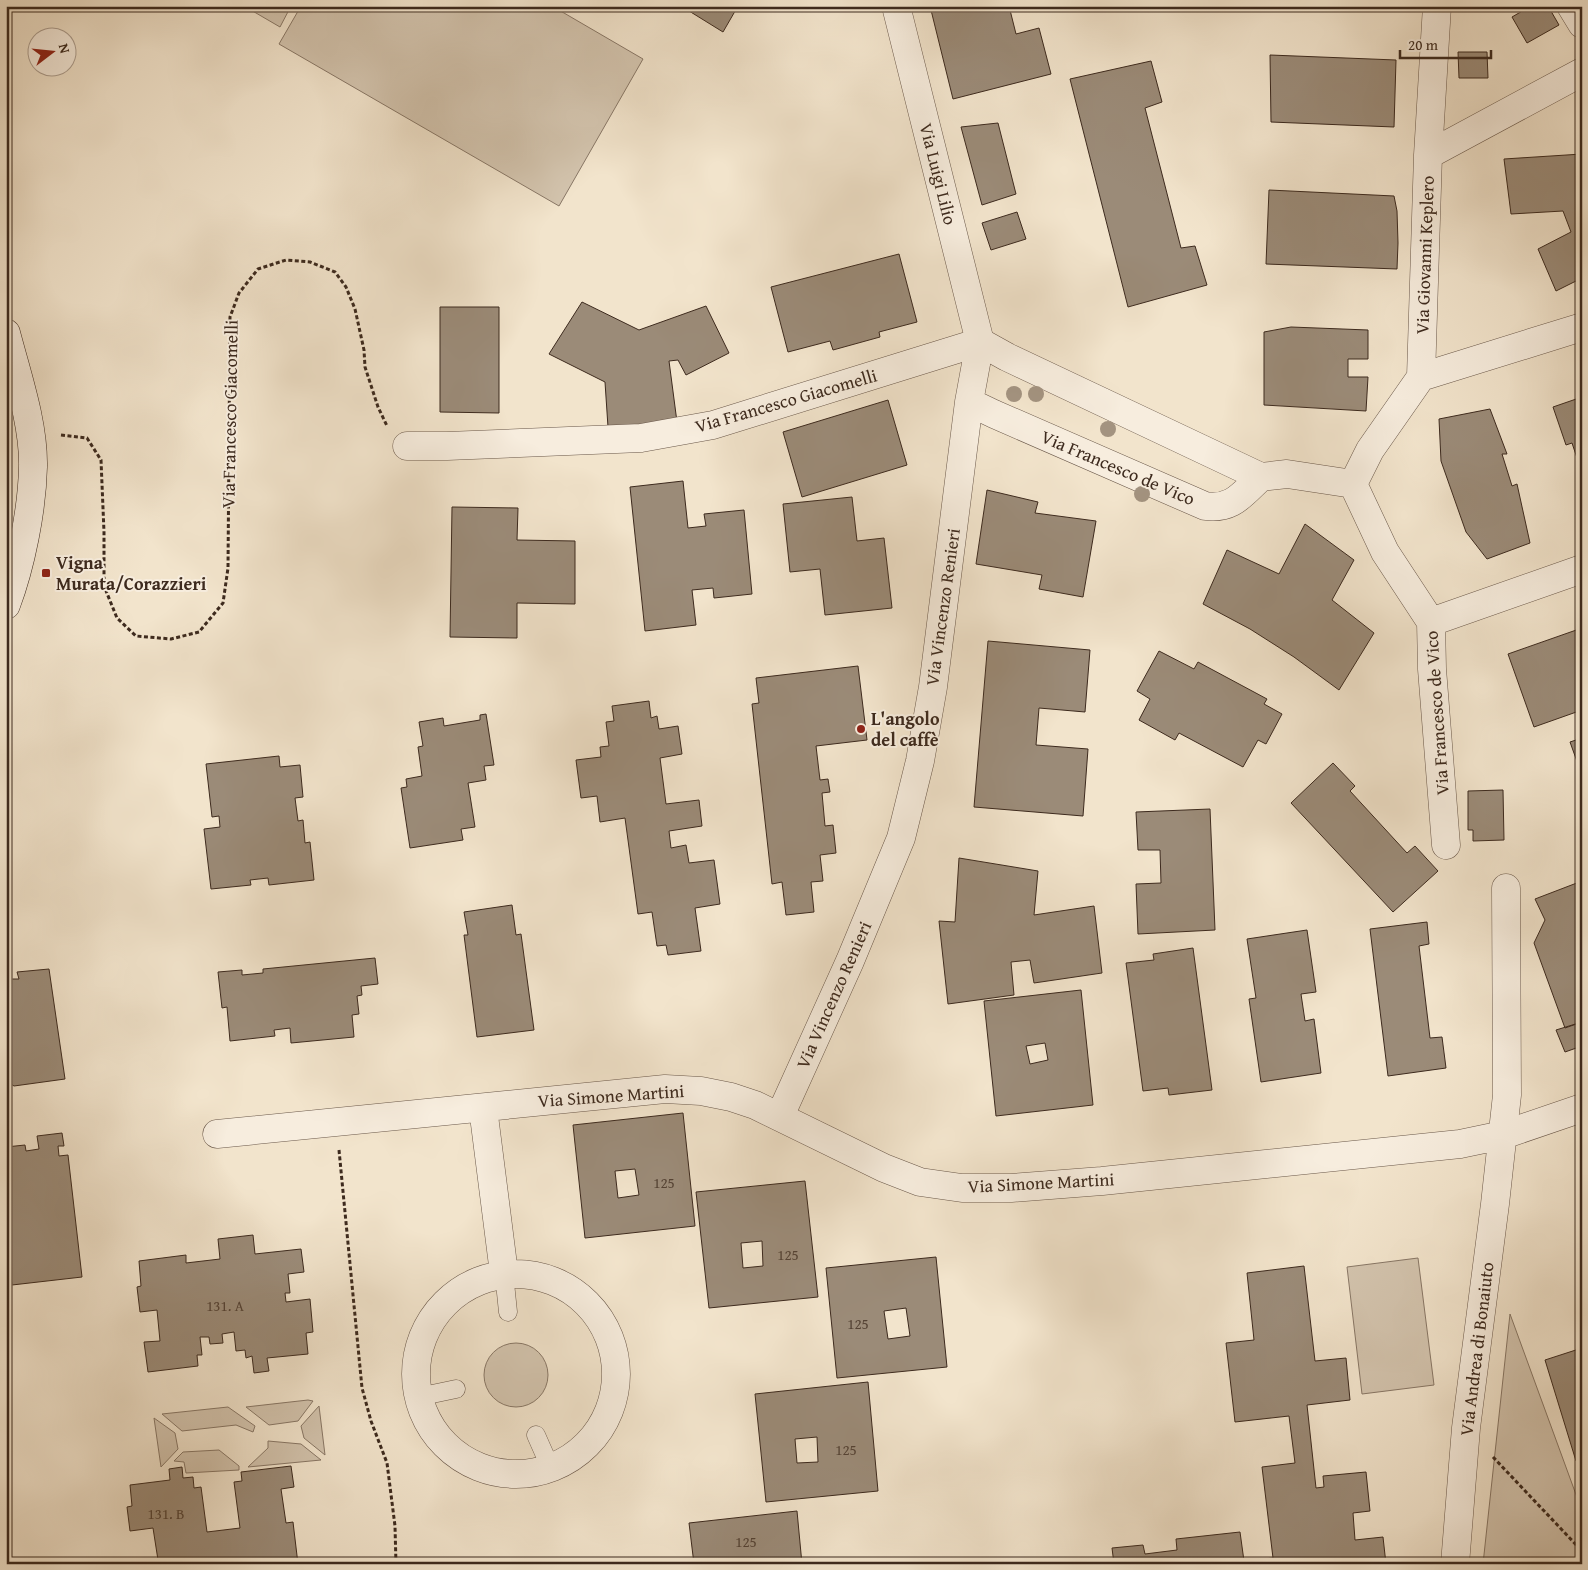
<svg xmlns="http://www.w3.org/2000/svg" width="1588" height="1570" font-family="'Gentium Book Plus',serif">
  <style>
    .green { fill: #d3c4ae; stroke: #876 }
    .building { fill: #9b8b78; stroke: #3d2a1e; fill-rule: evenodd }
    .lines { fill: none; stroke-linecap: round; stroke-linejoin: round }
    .lane-casing { stroke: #6a584a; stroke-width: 19 }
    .street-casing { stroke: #6a584a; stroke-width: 29 }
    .secondary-casing { stroke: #3d2a1e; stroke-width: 29 }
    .path { stroke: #3d2a1e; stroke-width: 3; stroke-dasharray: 4 2.5; stroke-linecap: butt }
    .lane { stroke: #f7edde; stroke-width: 18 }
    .street { stroke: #f7edde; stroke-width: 28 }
    .secondary { stroke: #f7edde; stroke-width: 28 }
    .tree { fill: #a39380 }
    .poi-dot { fill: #8f2418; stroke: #f7edde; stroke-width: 2 }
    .labels { text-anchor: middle; stroke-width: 4; stroke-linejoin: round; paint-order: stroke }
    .number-label { font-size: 15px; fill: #544234 }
    .street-label { font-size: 18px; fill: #3d2a1e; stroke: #f7edde }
    .poi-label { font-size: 18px; font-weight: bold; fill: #3d2a1e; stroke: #f7edde; text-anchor: start }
  </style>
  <rect width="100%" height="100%" fill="#f2e4cc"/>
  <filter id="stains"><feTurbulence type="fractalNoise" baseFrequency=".004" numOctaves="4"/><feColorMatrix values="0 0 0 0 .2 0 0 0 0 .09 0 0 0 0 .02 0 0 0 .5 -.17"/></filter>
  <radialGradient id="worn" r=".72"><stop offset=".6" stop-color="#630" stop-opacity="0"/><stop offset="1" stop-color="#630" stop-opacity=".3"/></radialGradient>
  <!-- green -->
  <path class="green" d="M244 6H291L280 27Z
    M301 6H552L643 59 559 206 279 44Z
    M1418 1258 1434 1385 1362 1394 1347 1267Z
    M1510 1314 1582 1511V1564H1483Z
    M484 1375a32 32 0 1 1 64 0a32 32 0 1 1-64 0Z
    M308 1400 313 1401 298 1421 269 1425 246 1407Z
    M319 1406 325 1455 304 1438 301 1426Z
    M228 1407 255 1426 253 1432 236 1425 182 1431 162 1414Z
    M154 1418 175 1433 178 1449 161 1467Z
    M268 1441 301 1444 321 1460 248 1467 268 1448Z
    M219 1450 239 1466V1470L186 1473 184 1462 174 1461 183 1452Z"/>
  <!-- building -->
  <path class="building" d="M681 6H738L723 32Z
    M930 6H1009L1016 34 1039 28 1051 74 953 99Z
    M1531 6H1548L1559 25 1527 43 1512 17Z
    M1458 52H1487L1488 78H1459Z
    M1270 55 1396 60 1394 127 1271 122Z
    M1151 61 1162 102 1145 108 1181 248 1195 246 1207 285 1128 307 1070 79Z
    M998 123 1016 194 982 205 961 127Z
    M1582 154V278L1556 291 1538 249 1571 232 1563 211 1511 214 1504 159Z
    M1269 190 1394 196 1397 211 1398 243 1397 269 1266 264Z
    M1017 212 1026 239 991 250 982 223Z
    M899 254 917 322 879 332 880 337 833 350 830 341 788 352 771 287Z
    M582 302 639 330 706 306 729 353 686 375 678 360 669 361 677 422 608 427 605 382 549 354Z
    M440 307H499V413L440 412Z
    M1291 327 1368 330V359H1348V377H1368L1366 411 1264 405V332Z
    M1582 397V473L1572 443 1566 445 1553 407Z
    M888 400 907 465 802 497 783 432Z
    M1490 409 1507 454H1502L1512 486 1517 484 1530 543 1487 559 1466 532 1441 461 1439 419Z
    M683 481 688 528 706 526 704 514 744 510 752 594 714 598 713 588 692 590 696 625 645 631 630 487Z
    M987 490 1038 502 1035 513 1096 521 1083 597 1039 589 1042 575 976 564Z
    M852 497 857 541 884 538 892 608 825 615 820 569 790 572 783 504Z
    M452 507 518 508 517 540 575 541V604L517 603V638L450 637Z
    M1305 524 1354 560 1332 600 1374 633 1339 690 1294 657 1250 629 1203 604 1227 550 1279 574Z
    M1582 628V710L1534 727 1508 654Z
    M988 641 1090 650 1085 712 1039 708 1036 745 1088 749 1083 816 974 807Z
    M1159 651 1194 669 1198 662 1267 699 1264 704 1282 714 1266 744 1258 740 1243 767 1179 733 1175 740 1139 720 1150 699 1137 691Z
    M858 666 867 740 816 746 820 780 828 779 830 792 822 793 825 826 833 825 836 853 820 855 823 881 811 882 814 912 786 915 782 882 772 884 752 704 759 703 756 678Z
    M649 701 651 718 657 716 659 729 678 726 682 754 660 758 666 804 699 800 702 826 669 831 671 848 686 845 689 863 714 860 720 904 695 908 701 951 668 955 666 945 657 946 652 912 638 914 625 818 600 822 597 796 581 798 576 760 601 757 600 747 609 746 606 722 614 721 612 706Z
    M486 714 494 765 484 766 486 780 468 783 475 827 461 829 463 840 410 848 401 788 407 787 406 779 422 776 418 747 423 746 419 722 443 718 444 726 480 720V715Z
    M1582 738V766L1579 767 1570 742Z
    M279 756 280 767 300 765 303 797 295 798 298 821 303 820 305 843 310 842 314 880 269 885 268 878 250 880 251 885 211 889 204 829 220 827 219 816 212 817 206 764Z
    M1333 763 1355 786 1350 791 1407 853 1415 846 1438 871 1393 912 1291 803Z
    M1503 790 1504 840 1473 841V830H1468V791Z
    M1210 809 1215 930 1138 934 1136 884 1161 883 1160 850H1138L1136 812Z
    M959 858 1038 871 1034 915 1094 906 1102 973 1034 983 1030 960 1011 962 1014 995 948 1004 939 921 955 922Z
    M1582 881V1022L1565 1028 1534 943 1545 920 1535 899Z
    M512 905 516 935 521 934 534 1030 477 1037 464 935H468L464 912Z
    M1427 922 1429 944 1419 946 1430 1038 1442 1037 1446 1068 1388 1076 1370 929Z
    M1307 930 1316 992 1301 994 1305 1021 1314 1019 1321 1073 1261 1082 1249 999 1256 998 1247 939Z
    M1193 948 1212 1090 1169 1095 1168 1088 1143 1091 1126 963 1154 960 1153 954Z
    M375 958 378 984 361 986 362 995 357 996 359 1014 352 1015 354 1037 291 1043 290 1028 274 1030 275 1036 230 1041 227 1007 222 1008 218 972 242 970V975L263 973V969Z
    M49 969 65 1079 14 1086 6 1081V979H19L17 972Z
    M1081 990 1093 1105 996 1116 984 1001ZM1045 1043 1048 1060 1030 1064 1026 1046Z
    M1582 1022V1046L1565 1052 1556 1030Z
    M683 1113 695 1226 585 1238 573 1125ZM635 1169 639 1195 618 1198 615 1171Z
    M62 1133 64 1146H58L59 1156 68 1155 82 1277 12 1285 6 1239V1147L25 1145 26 1151 39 1149 37 1136Z
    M805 1181 818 1297 709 1308 696 1192ZM762 1241 763 1266 743 1268 741 1243Z
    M253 1235 255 1254 301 1249 304 1272 288 1274 290 1293H285L286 1302 310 1299 313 1332 306 1333 308 1354 267 1358 269 1371 254 1373 252 1356 246 1358 245 1350 236 1351 234 1332 222 1334 223 1343 210 1344 209 1337H200L202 1355H197L198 1366 148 1372 144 1342 160 1341 157 1310 140 1312 137 1287 141 1286 139 1261 186 1255V1263L220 1259 218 1239Z
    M936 1257 947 1367 837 1378 826 1268ZM906 1308 910 1336 888 1339 884 1311Z
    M1304 1266 1315 1361 1346 1358 1350 1400 1307 1405 1316 1488 1324 1487 1323 1476 1366 1472 1370 1511 1353 1513 1355 1540 1383 1537 1386 1564H1114L1112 1548 1143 1545 1145 1554 1177 1550 1176 1539 1240 1532 1244 1561 1273 1558 1262 1467 1295 1463 1289 1416 1235 1422 1226 1343 1254 1340 1247 1273Z
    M1582 1348V1460L1576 1461 1545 1360Z
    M868 1382 878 1491 766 1502 755 1394ZM817 1437 818 1462 797 1463 795 1439Z
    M291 1466 294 1487 281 1489 286 1523 293 1522 298 1564H250L249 1562 233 1564H137L158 1560 153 1528 130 1531 127 1507 132 1506 130 1485 170 1480 169 1469 182 1467 183 1478 193 1477 194 1488 201 1487 207 1532 240 1528 234 1482 242 1481 241 1472Z
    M797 1511 802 1564H748L747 1561 725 1564H694L689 1523Z"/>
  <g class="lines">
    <!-- lane casing -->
    <g class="lane-casing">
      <path id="lane" d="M504 1273 508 1312
        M418 1397 456 1389
        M536 1435 551 1469"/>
    </g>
    <!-- street casing -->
    <g class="street-casing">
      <path id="street" d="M1571 6 1582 24
        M1428 155 1582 72
        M1421 377 1582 327
        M969 402 994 414 1205 506C1233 510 1242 494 1261 477L1007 357 980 342
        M407 446H447L641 438 713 425 980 342
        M1261 477 1287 474 1353 484 1385 552 1431 622 1432 669 1446 845
        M1353 484 1370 450 1421 377 1428 155 1437 6
        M1431 622 1582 569
        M483 1108 504 1273
        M780 1116 850 961 901 838 920 761 933 687 969 402 980 342 896 6
        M217 1134 665 1089 701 1091 731 1097 755 1105 884 1168 920 1182 962 1188H1011L1102 1181 1460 1144 1503 1135 1582 1108
        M416 1374a100 100 0 1 1 200 0a100 100 0 1 1-200 0Z
        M1455 1564 1466 1428 1495 1204 1507 1095 1506 888"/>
    </g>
    <!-- secondary casing -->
    <g class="secondary-casing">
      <path id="secondary" d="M6 333C17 375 34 424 33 467 32 510 21 565 6 605"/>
    </g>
    <!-- path -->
    <path class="path" d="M61 435 87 438 101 460 104 532V586L117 618 136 636 171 639 199 632 223 603 228 568 230 317 239 293 258 269 286 260 310 262 335 272 346 287 355 309 364 350 365 367 378 407 387 426
      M339 1150 362 1388 371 1421 387 1463 395 1526 396 1564
      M1493 1457 1582 1551"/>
    <!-- lane -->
    <use href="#lane" class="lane"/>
    <!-- street -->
    <use href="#street" class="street"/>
    <!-- secondary -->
    <use href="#secondary" class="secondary"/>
  </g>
  <!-- trees -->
  <g class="tree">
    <circle cx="1014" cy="394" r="8"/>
    <circle cx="1036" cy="394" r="8"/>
    <circle cx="1108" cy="429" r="8"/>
    <circle cx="1142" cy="494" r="8"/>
  </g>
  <!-- markers -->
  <g class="poi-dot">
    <rect x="41" y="568" width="10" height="10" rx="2.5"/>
    <circle cx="861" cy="729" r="5"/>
  </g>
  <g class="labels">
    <!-- number labels -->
    <g class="number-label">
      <text x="664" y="1188">125</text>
      <text x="788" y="1260">125</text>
      <text x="225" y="1311">131. A</text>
      <text x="858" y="1329">125</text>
      <text x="846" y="1455">125</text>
      <text x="166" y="1519">131. B</text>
      <text x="746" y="1547">125</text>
    </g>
    <!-- street labels -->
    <g class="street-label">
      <text transform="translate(938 174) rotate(76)" y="6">Via Luigi Lilio</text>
      <text transform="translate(1425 255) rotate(-88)" y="6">Via Giovanni Keplero</text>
      <text transform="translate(786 401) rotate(-16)" y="6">Via Francesco Giacomelli</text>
      <text transform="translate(230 414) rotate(-89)" y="6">Via Francesco Giacomelli</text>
      <text transform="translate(1118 468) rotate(23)" y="6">Via Francesco de Vico</text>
      <text transform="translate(943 607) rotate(-82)" y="6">Via Vincenzo Renieri</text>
      <text transform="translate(1437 713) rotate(-94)" y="6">Via Francesco de Vico</text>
      <text transform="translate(834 995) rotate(-66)" y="6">Via Vincenzo Renieri</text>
      <text transform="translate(611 1096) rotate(-4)" y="6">Via Simone Martini</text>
      <text transform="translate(1041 1183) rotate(-3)" y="6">Via Simone Martini</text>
      <text transform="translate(1477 1349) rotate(-83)" y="6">Via Andrea di Bonaiuto</text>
    </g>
    <!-- poi labels -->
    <g class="poi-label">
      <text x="56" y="569">Vigna<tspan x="56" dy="21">Murata/Corazzieri</tspan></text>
      <text x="871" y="725">L'angolo<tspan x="871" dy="21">del caffè</tspan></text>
    </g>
  </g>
  <!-- margin -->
  <rect width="1588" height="1570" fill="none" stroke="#f2e4cc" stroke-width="25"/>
  <rect x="8" y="8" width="1573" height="1555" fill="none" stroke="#3d2a1e" stroke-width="2.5"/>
  <rect x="12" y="12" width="1563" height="1545" fill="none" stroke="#3d2a1e"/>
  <!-- north arrow -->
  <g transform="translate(52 52) rotate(74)"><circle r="24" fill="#f7edde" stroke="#ad9f91"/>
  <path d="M0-4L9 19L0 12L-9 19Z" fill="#8f2418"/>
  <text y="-8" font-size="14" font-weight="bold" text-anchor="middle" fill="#3d2a1e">N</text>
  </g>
  <!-- scale -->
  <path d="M1400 50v8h91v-8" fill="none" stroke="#3d2a1e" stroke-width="2.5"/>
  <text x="1408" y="50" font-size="15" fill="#3d2a1e" stroke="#f7edde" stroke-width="4" paint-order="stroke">20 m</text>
  <rect width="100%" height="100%" filter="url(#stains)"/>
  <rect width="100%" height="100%" fill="url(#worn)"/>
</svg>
